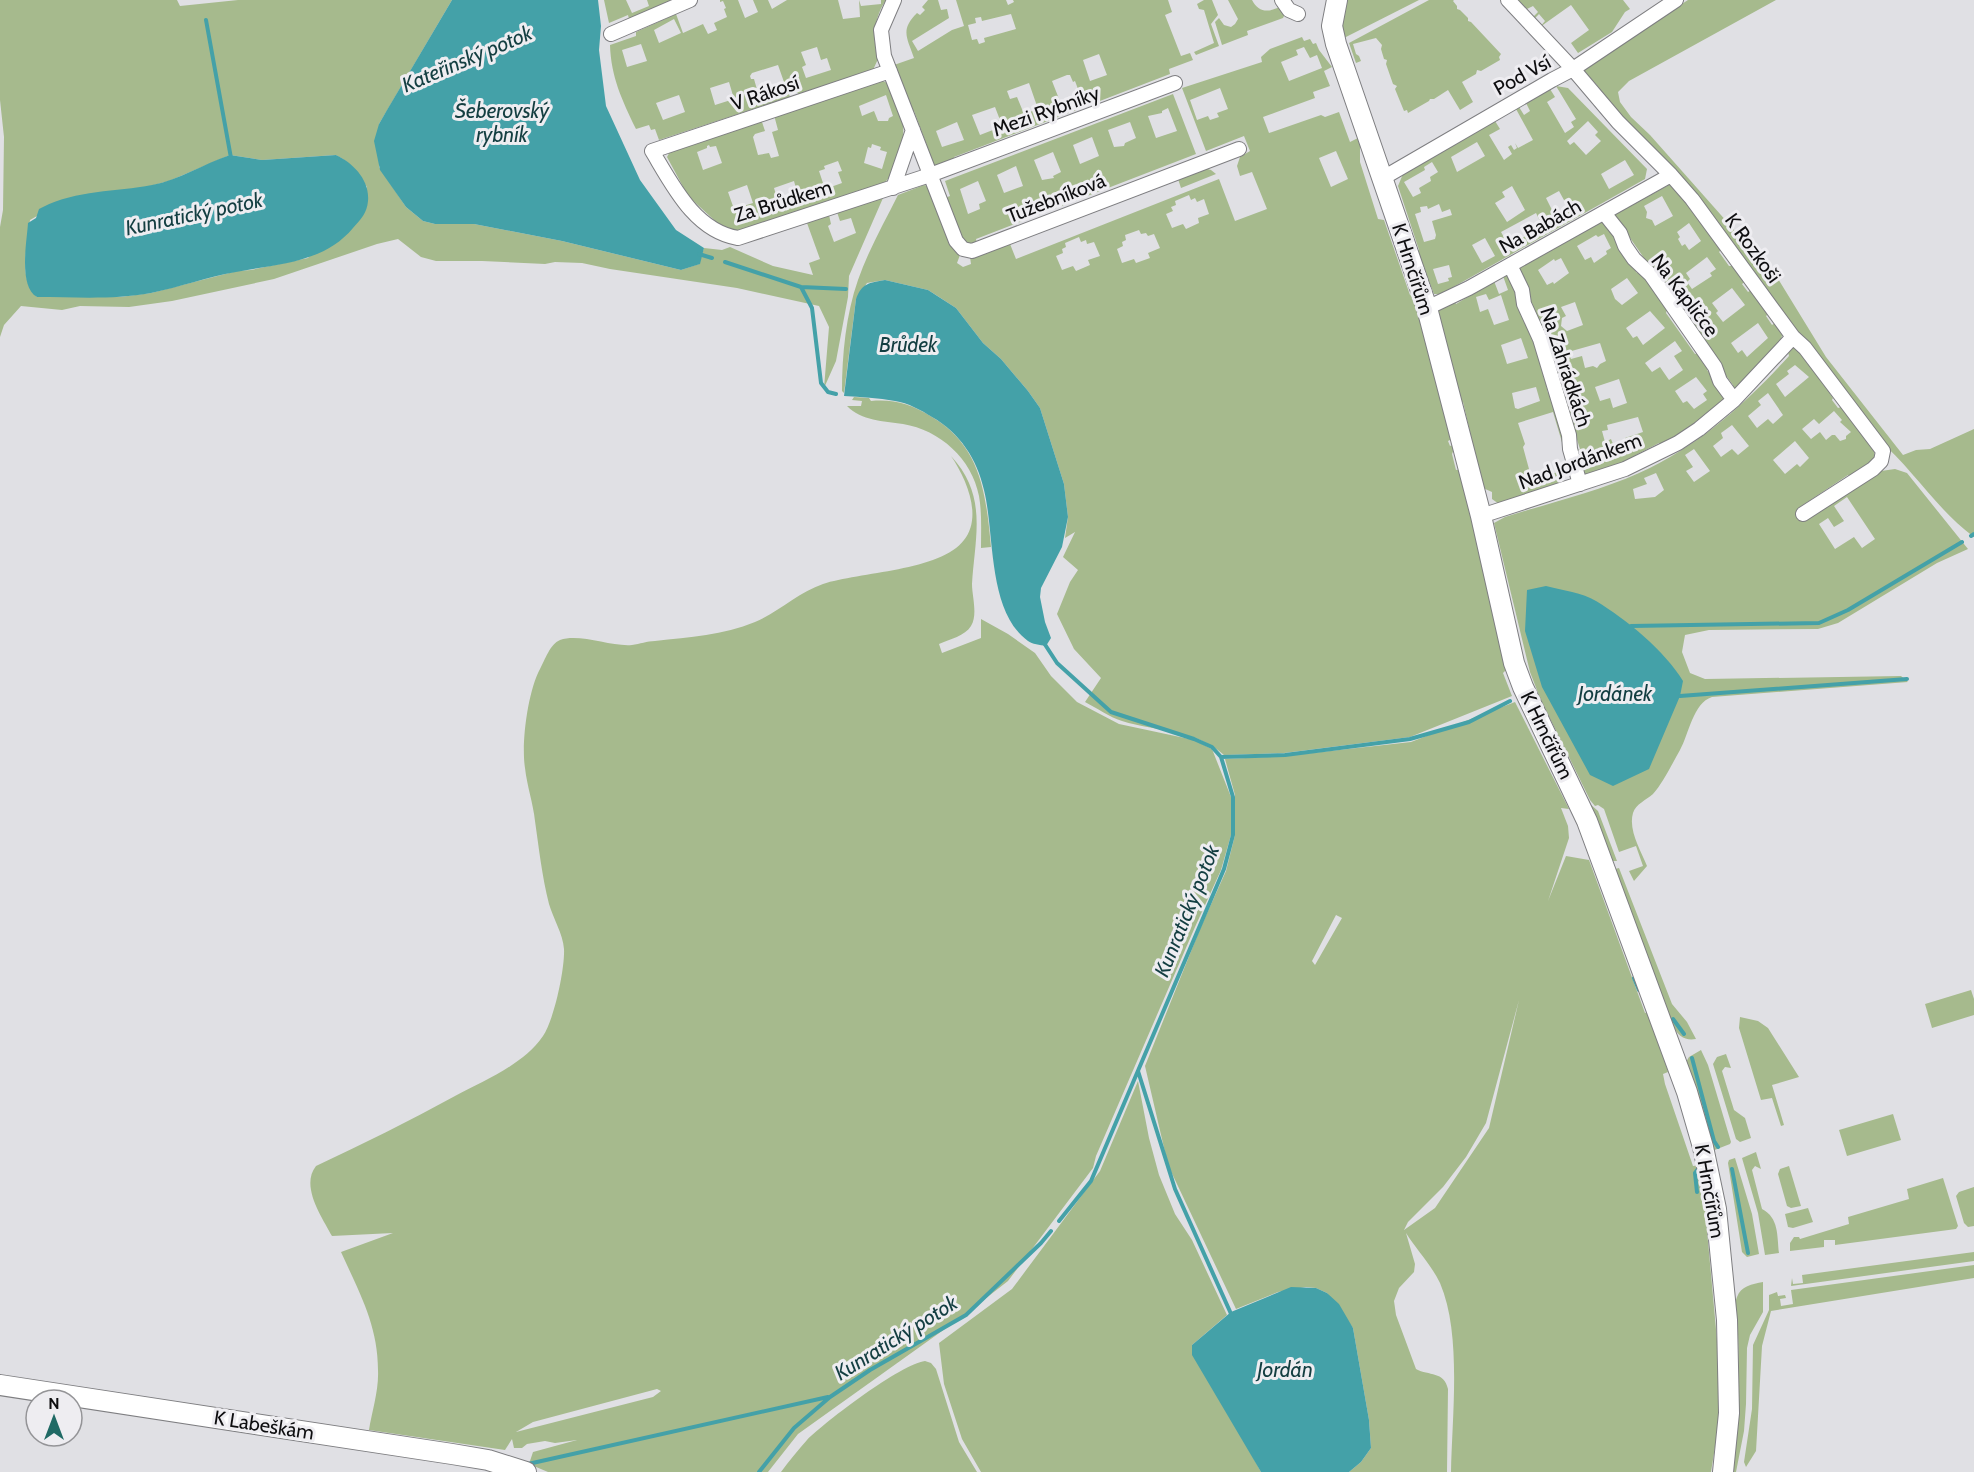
<svg xmlns="http://www.w3.org/2000/svg" width="1974" height="1472" font-family="Cabin,sans-serif">
  <style>
    .green { fill: #a6ba8d; fill-rule: evenodd }
    .water { fill: #44a1a8 }
    .lines { fill: none; stroke-linecap: round; stroke-linejoin: round }
    .stream { stroke: #44a1a8; stroke-width: 4 }
    .street-casing { stroke: #7e7e81; stroke-width: 16 }
    .secondary-casing { stroke: #7e7e81; stroke-width: 22 }
    .street { stroke: #fff; stroke-width: 14 }
    .secondary { stroke: #fff; stroke-width: 20 }
    .labels { text-anchor: middle; stroke-width: 6; stroke-linejoin: round; paint-order: stroke }
    .street-label { font-size: 20px; fill: #0e0e10; stroke: #eeedf1 }
    .water-label { font-size: 21px; font-style: italic; fill: #133e41; stroke: #eeedf1 }
  </style>
  <rect width="100%" height="100%" fill="#e0e0e4"/>
  <!-- green -->
  <path class="green" d="M0 0H177L180 6 238 0H452L379 124V167L406 207 423 221 435 224H474L562 241 681 270 699 264 704 248 722 250 730 247 773 266 813 275 809 263 820 259 807 223 829 215 831 224 828 226 834 242 856 233 851 218 840 221 837 212 883 198 849 276 848 297 836 361 824 388 829 327 819 306 737 288 610 269 582 263 555 262 545 264 482 261H436L421 257 398 239 377 244 274 279 172 301 129 307 80 306 62 310 21 306 4 325 0 337V227L3 210 4 137 0 100ZM230 155 262 160 336 155C353 164 357 172 367 187L308 258 251 270 237 271 151 293 120 297H37C17 278 28 245 30 220L37 216 169 181Z
    M604 0H626L632 13 649 6 647 0H671L629 19 628 15 609 23Z
    M720 0H738L745 18 758 12 753 0H768L772 9 787 0H838L843 19 860 17 859 0 861 6 881 4V0H886C874 17 872 40 878 59L873 70 798 94 794 82 786 84 790 97 659 140 655 129 651 130 649 125 636 129C622 100 611 77 610 45L636 36V32L676 14 683 33 703 24 708 34 717 30 714 23 727 17 724 9 726 8 723 1 720 2ZM674 19 681 33 659 43 654 30ZM641 44 647 61 627 67 622 50ZM817 47 821 60 827 58 831 70 806 78 802 67 806 65 801 52ZM778 65 784 82 758 93 754 79H751L750 76 752 73ZM729 82 734 99 715 105 710 88ZM679 95 685 112 663 120 656 103Z
    M928 0H938L941 10 947 9 949 18 912 41 918 51 952 30 964 26 956 0H1006L1008 5 1014 2 1013 0H1168L1172 12 1165 15 1181 56 1190 53 1193 60 1169 69 1170 74 954 157 955 161 935 166 932 165 923 147 927 145 926 143 914 111 911 112 894 65 914 58C907 37 900 30 917 13L920 15 925 10 922 7ZM1011 14 1016 29 984 38 985 42 979 44 977 39 972 40 968 25 976 23 975 18 981 17 982 21ZM1099 54 1107 75 1090 81 1083 60ZM1067 75H1070L1073 82 1075 81 1078 89 1074 91 1076 98 1061 104 1052 81ZM1029 83 1038 109 1024 114 1017 97 1010 99 1007 91ZM995 107 1000 120 996 122 998 128 980 135 972 115ZM957 122 964 140 942 147 936 131Z
    M1204 0H1212L1218 15 1211 24 1219 46 1196 55 1194 52 1214 43 1204 10 1199 9 1197 4Z
    M1228 0H1252C1258 12 1268 13 1279 7L1285 14 1283 18 1247 31 1248 35 1222 45 1215 22 1219 18 1224 25 1231 27 1235 24 1238 19Z
    M1345 0H1419L1342 39 1340 32Z
    M1429 0H1454L1453 1 1457 6V9L1460 10 1468 18V21L1471 22 1501 54 1499 57 1500 60 1481 71 1477 70 1476 74 1462 82 1473 102 1460 110 1448 90 1434 99H1430L1429 101 1408 113 1407 110 1404 111 1395 89 1397 86 1393 84 1386 64 1387 60 1384 59 1381 49 1382 45 1376 38 1353 44 1356 54 1359 56 1361 61 1356 63 1349 43Z
    M1518 0H1623L1630 9 1625 12 1612 32 1578 53 1571 43 1589 30 1571 5 1540 27 1545 21 1539 14 1533 20 1532 18 1538 12 1533 6 1527 9Z
    M1688 0H1776L1629 81 1618 92 1620 102 1631 117 1650 135 1744 241 1769 264 1826 357 1903 455 1916 450 1930 449 1974 429V537C1937 510 1913 469 1878 439L1599 94 1595 87 1597 85 1591 79 1589 80 1584 72 1588 64Z
    M1302 37 1304 41 1310 39 1313 44 1316 43 1319 50 1332 67 1324 71 1330 86 1313 92 1315 98 1263 117 1269 133 1321 115 1325 117 1339 112 1350 142 1358 138 1360 143V162L1378 219 1384 220 1410 295H1415L1454 438 1448 441 1450 446 1456 444 1452 454 1456 470 1462 469 1507 669 1503 673 1512 696 1410 737 1284 753 1224 755C1196 729 1157 732 1122 721 1109 717 1097 708 1085 702L1101 678 1074 649 1057 614 1070 582 1078 570 1063 557 1075 532 1065 538 1068 517 1064 484 1040 408 1028 391 1001 359 983 343 956 308 936 295 928 290 885 280 867 283 856 299 844 393 842 391C842 355 846 314 858 280 868 251 884 223 898 195L924 185 928 186 950 245 960 255 957 263 963 267 971 264 970 257 1010 244 1016 259 1219 179 1235 221 1267 209 1252 172 1240 176 1237 166 1240 157 1250 151 1244 136 1206 151 1182 88 1262 62 1261 57 1270 49ZM1304 47 1310 58 1317 55 1322 68 1289 81 1281 62 1298 55 1296 50ZM1220 88 1228 109 1217 113 1219 117 1210 120 1208 116 1197 120 1190 100ZM1336 151 1348 179 1331 187 1319 158ZM1189 195 1191 200 1195 198 1197 202 1204 199 1209 214 1198 218 1199 223 1186 229 1183 224 1172 228 1166 214 1173 211 1171 207 1176 205 1175 201ZM1139 230 1141 234 1146 233 1148 236 1154 234 1160 248 1148 253 1150 258 1136 263 1134 259 1122 263 1117 249 1123 246 1122 242 1126 240 1125 235ZM1079 237 1081 242 1086 240 1087 244 1094 242 1100 256 1088 260 1090 265 1076 271 1073 266 1062 270 1056 256 1063 253 1062 249 1066 247 1065 243Z
    M881 80 889 84C893 96 899 108 902 120 907 140 897 169 884 184L734 233 726 231 688 196 667 157 672 148 761 119 765 131 755 134 753 137 758 155 769 153 771 158 779 156 772 132 778 130 774 115ZM886 95 893 116 889 118 888 121H878L874 111 862 116 859 106ZM872 144 881 147 880 150 887 152 882 169 864 163 868 147 871 148ZM709 145 710 147 716 146 722 163 703 170 697 152 707 148V146ZM838 161 842 171 838 172 842 183 825 189 819 171 825 169 824 166ZM794 181 797 192 794 193 795 199 779 204 774 188ZM747 185 753 203 734 209 728 192Z
    M1556 86 1568 88 1647 169 1645 179 1441 294H1434L1417 251 1419 250 1398 186 1403 174 1495 121 1500 129 1489 135 1504 160 1512 154 1508 147 1511 145 1514 150 1517 148 1515 143 1518 148 1533 140 1516 109 1519 107 1524 115 1530 111 1526 103 1550 89 1555 97 1547 102 1565 133 1574 127 1571 122 1576 119ZM1588 121 1598 132 1595 135 1601 141 1586 155 1574 142 1570 145 1567 141ZM1477 142 1485 156 1457 172 1451 157ZM1625 160 1634 175 1609 189 1601 174ZM1432 162 1438 172 1430 177 1431 181 1419 188 1421 193 1413 197 1404 182 1425 170 1424 167ZM1512 186 1525 210 1507 222 1495 203 1505 197 1502 192ZM1559 191 1570 211 1556 218 1546 198ZM1439 204 1442 212 1450 209 1452 215 1432 221 1436 235 1435 239 1424 242 1415 214 1421 212 1420 207 1427 206 1428 209ZM1536 213 1540 221 1537 223 1540 228 1511 244 1509 240 1506 241 1501 232ZM1485 238 1495 256 1482 263 1472 245ZM1449 265 1452 277 1448 278 1449 281 1438 284 1433 269Z
    M1173 94 1196 154 976 239 977 244 972 246 963 243 945 198 950 196 945 181ZM1168 108 1177 131 1156 138 1148 116 1162 113V111ZM1130 122 1136 138 1125 143 1124 146 1114 147 1108 130ZM1092 137 1099 156 1080 164 1073 145ZM1053 152 1061 172 1053 176 1054 178 1042 180 1034 160ZM1016 166 1023 186 1004 193 997 175ZM978 181 986 201 979 204 980 209 968 214 960 189Z
    M1204 168 1211 170 1216 174 1181 188 1178 179Z
    M1670 181 1723 248 1719 252 1729 266H1734L1746 281 1742 284 1748 292 1753 289 1769 313 1766 316 1772 325 1775 323 1783 331 1781 340 1736 389 1730 388 1733 385 1727 377 1723 379 1725 374 1614 215 1667 186 1666 182ZM1662 196 1673 216 1655 226 1652 220 1646 218 1647 212 1644 206ZM1689 223 1701 241 1689 250 1685 244 1682 246 1678 239 1680 237 1677 232ZM1707 257 1716 269 1710 273 1712 276 1692 289 1687 282 1690 279 1686 273ZM1732 288 1745 305 1723 322 1716 313 1718 311 1712 303ZM1758 323 1768 338 1747 357 1742 350 1738 353 1731 343Z
    M1600 220 1609 223 1618 246 1637 273 1641 272 1668 306 1666 313 1695 354 1699 353 1708 368 1707 370 1727 397C1706 415 1685 433 1660 446L1659 443 1636 455 1637 458 1587 476 1583 475 1576 451 1580 449 1537 315H1534L1535 312 1532 303 1528 304 1517 269 1601 222ZM1604 234 1611 248 1606 251 1607 254 1594 263 1591 257 1585 260 1577 246 1596 235 1598 237ZM1561 258 1569 273 1554 284 1553 282 1547 285 1538 270 1554 259 1555 261ZM1627 278 1638 293 1622 305 1615 299 1611 289ZM1575 302 1583 325 1567 331 1561 326 1562 318 1566 316 1561 307ZM1650 311 1665 328 1643 345 1637 336 1633 338 1626 328ZM1675 341 1682 351 1674 356 1683 370 1669 380 1660 367 1652 372 1645 363ZM1600 343 1606 361 1600 364 1597 368 1593 366 1585 368 1582 356 1571 359 1568 352ZM1696 377 1707 391 1703 394 1707 400 1694 409 1687 401 1683 403 1675 391ZM1619 379 1627 403 1613 408 1610 398 1600 401 1595 387ZM1638 417 1643 432 1625 438 1626 440 1618 444H1613L1611 439 1605 442 1602 431 1608 430 1607 425Z
    M1507 274 1510 275 1531 337 1535 338 1548 393H1550L1563 425 1564 449 1553 412 1518 423 1525 444 1523 447 1532 480 1561 471 1565 484 1499 504 1492 499V492L1483 488 1463 402H1461L1438 312V308L1454 300 1456 304 1494 281 1499 294 1508 290 1503 276ZM1486 294 1489 300 1501 295 1509 320 1494 325 1488 309 1480 312 1476 297ZM1521 338 1528 358 1507 364 1501 345ZM1536 387 1540 401 1518 409 1515 408 1512 393Z
    M1793 346H1795L1831 392 1830 394 1833 398 1832 400 1838 408 1844 406 1874 447 1875 460 1852 478 1848 475 1800 507 1805 521 1881 471 1895 469 1907 473 1968 549 1937 563 1838 623 1818 629 1709 630 1685 635 1682 652 1690 673 1705 679 1901 676 1908 682 1712 697C1693 703 1689 734 1680 750 1672 764 1663 783 1653 794 1646 800 1636 804 1633 813 1628 830 1641 851 1647 866L1634 881 1629 871 1643 866 1636 846 1619 852 1604 809 1598 805 1595 806 1590 800 1540 698 1530 672 1494 523 1505 517C1549 503 1597 492 1639 473 1699 446 1745 404 1789 356L1788 352ZM1795 365 1809 377 1785 397 1776 384 1789 374 1787 371ZM1768 393 1783 415 1773 424 1768 419 1757 428 1748 416 1761 405 1758 401ZM1834 411 1842 420 1840 422 1851 432 1846 436V439L1840 441 1835 435H1832L1826 440 1820 432 1811 439 1802 429 1814 419 1819 424ZM1732 425 1749 446 1738 455 1732 449 1721 457 1713 446 1723 438 1721 433ZM1795 441 1809 458 1800 467 1797 464 1785 474 1773 460ZM1694 449 1710 471 1694 482 1686 471 1693 467 1685 455ZM1656 473 1664 490 1655 497 1635 499 1633 489 1647 484 1644 478ZM1847 497 1875 539 1862 548 1854 537 1835 549 1819 524 1828 518 1834 527 1844 521 1834 506Z
    M854 397 869 398 871 401C894 399 911 404 932 417 981 446 986 494 991 547L981 548C981 531 982 513 979 496 972 459 940 430 903 424 883 421 862 421 847 406H861L862 401 852 400Z
    M951 456C988 496 975 536 972 584 972 596 978 615 971 626 965 636 950 639 939 644L942 653 981 638V619L1008 634 1035 653 1051 676 1077 702 1119 724 1194 740 1212 749 1231 797 1233 799 1231 835 1221 870 1195 927 1096 1156 1093 1168 1008 1281 963 1316 798 1434 768 1472H548L529 1464 533 1452 577 1440 555 1443 545 1441 527 1444 522 1448H514L512 1439 505 1450 369 1430C372 1411 379 1390 378 1370 378 1325 359 1292 341 1252L393 1233 332 1236C322 1217 300 1186 316 1166 363 1144 409 1121 455 1096 485 1080 523 1065 543 1036 554 1020 565 969 564 949 563 934 553 918 549 904 542 876 539 849 535 821 533 803 527 786 525 768 521 743 528 691 540 669 545 660 550 644 560 640 580 633 611 647 632 645 640 644 647 641 655 641 690 637 723 635 755 622 779 612 799 592 823 584 859 572 941 571 964 540 983 516 966 478 951 456ZM657 1389 661 1391 653 1397 516 1432 533 1422Z
    M1515 702 1569 809 1561 808 1568 826 1569 838 1548 901 1566 856 1589 860 1645 1013 1651 1011 1668 1072 1663 1074 1665 1084 1693 1166 1701 1165 1719 1362 1718 1428 1711 1472H1451C1452 1416 1462 1334 1440 1283 1432 1266 1416 1249 1406 1233L1415 1264 1414 1272 1399 1288 1394 1301 1396 1315 1416 1369C1429 1376 1444 1371 1448 1389L1447 1472H1349L1361 1462 1371 1448 1369 1420 1353 1328 1327 1293 1316 1288 1306 1287 1278 1292 1236 1309 1168 1165 1145 1066 1200 929 1226 871 1235 835V795L1225 759 1285 756 1411 742ZM1336 915 1342 918 1315 965 1312 961ZM1519 1000 1489 1128 1435 1208 1404 1230 1408 1222 1443 1187 1466 1157 1486 1123Z
    M1590 804 1598 811 1617 861H1610L1612 858Z
    M1619 868 1672 1004 1687 1022 1696 1039C1685 1041 1678 1036 1673 1026L1615 869Z
    M1971 990 1974 999V1015L1932 1028 1925 1004Z
    M1740 1017 1758 1021 1768 1028 1799 1077 1772 1085 1784 1125 1781 1126 1772 1098 1761 1100 1739 1028Z
    M1701 1050 1708 1065 1731 1142 1730 1144 1712 1151 1686 1062 1689 1057Z
    M1726 1054 1731 1068 1725 1067 1722 1071 1734 1110 1745 1118 1751 1138 1740 1142 1736 1139 1713 1064 1717 1057Z
    M1138 1081 1149 1138 1159 1175 1175 1214 1192 1240 1227 1315 1192 1345 1261 1472H981L962 1439 944 1384 939 1343 1012 1289 1100 1171Z
    M1893 1114 1901 1140 1847 1156 1839 1130Z
    M1756 1152 1761 1169 1755 1166 1752 1170 1762 1209C1779 1218 1777 1235 1779 1253L1765 1255 1758 1213 1742 1158Z
    M1735 1158 1752 1214 1759 1254 1747 1257 1742 1252 1728 1163 1729 1160Z
    M1789 1166 1801 1206 1791 1208 1787 1206 1778 1174 1780 1169Z
    M1943 1178 1958 1226 1956 1229 1835 1245V1240H1824V1247L1790 1251V1243L1794 1237H1799L1800 1239 1849 1224 1848 1217 1909 1199 1907 1189Z
    M1974 1187V1226L1968 1227 1964 1223 1956 1196 1959 1192Z
    M1808 1208 1813 1222 1793 1228 1788 1227 1785 1214Z
    M1974 1252V1261L1791 1286 1792 1278 1793 1284 1803 1283 1802 1275Z
    M1974 1265V1278L1771 1311 1762 1346 1756 1451 1746 1467 1744 1462 1752 1409 1753 1345 1769 1310V1295L1777 1292 1778 1296 1785 1295 1786 1298 1780 1299 1781 1306 1793 1304 1791 1290Z
    M1763 1282V1312L1750 1335 1747 1348 1746 1404 1744 1431 1736 1472H1731C1736 1426 1740 1380 1738 1334 1738 1324 1733 1305 1737 1297 1741 1286 1752 1284 1763 1282Z
    M925 1361 931 1363 936 1369 959 1442 977 1472H781C789 1461 798 1450 807 1440 826 1421 901 1364 925 1361Z"/>
  <!-- water -->
  <path class="water" d="M452 0H598L601 26 599 50 606 106 640 180 676 230 704 248 700 264 681 270 562 241 474 224H435L423 221 406 207 380 170 374 141 379 124 387 110Z
    M230 155 262 160 336 155C353 163 370 180 368 201 367 213 361 219 353 228 324 263 277 264 236 272 207 277 180 287 151 293 114 300 74 297 37 297 18 286 27 241 28 223L36 218 39 209 43 207C76 190 116 192 152 185 179 180 203 164 230 155Z
    M885 280 928 290 956 308 983 343 1001 359 1028 391 1040 408 1064 484 1068 517 1062 547 1041 588 1040 597 1045 622 1051 638 1046 646C1040 645 1032 644 1028 641 987 611 995 534 984 490 977 459 960 433 932 417 921 410 908 403 895 401 878 398 861 397 844 396L856 299C862 283 869 283 885 280Z
    M1546 586C1562 590 1583 593 1596 601 1626 619 1665 651 1683 681L1680 696 1649 769 1613 786 1590 775 1542 687 1525 631 1527 590Z
    M1291 1287 1316 1288 1327 1293 1339 1304 1353 1328 1369 1420 1371 1448 1361 1462 1349 1472H1261L1192 1355V1345L1231 1312Z"/>
  <g class="lines">
    <!-- stream -->
    <path class="stream" d="M206 20 231 158
      M699 254 712 258
      M725 262 801 287 846 289
      M801 287 812 308 821 383 828 392 836 394
      M1971 536 1974 534
      M1631 626 1819 623 1848 610 1962 542
      M1044 643 1057 663 1111 712 1194 739 1212 747 1221 757 1233 797V835L1224 869 1091 1181 1059 1221
      M1680 696 1907 679
      M1221 757 1285 755 1410 739 1469 722 1510 701
      M1634 978 1639 990
      M1673 1019 1684 1034
      M1692 1058 1714 1141 1718 1147
      M1138 1071 1175 1189 1232 1316
      M1732 1169 1748 1253
      M1697 1192 1695 1173 1698 1169
      M528 1464 828 1397
      M759 1472 794 1428 830 1397 870 1370 966 1315 1041 1243 1051 1231"/>
    <!-- street casing -->
    <g class="street-casing">
      <path id="street" d="M894 0 881 30 884 56 956 241 963 249 972 251 1239 149
        M1282 0 1289 10 1298 14
        M1508 0 1573 69 1618 122 1671 175 1692 199 1793 337 1805 348 1883 451 1881 461 1873 469 1803 514
        M611 34 690 0
        M890 71 652 151C673 186 695 231 738 238L930 175 1175 83
        M1383 178 1552 80 1573 69 1676 0
        M893 188 913 130
        M1604 213 1620 233 1625 246 1634 259 1651 275 1715 367 1720 381 1734 400
        M1510 265 1522 290 1524 304 1540 339 1569 435 1570 449 1580 484
        M1427 308 1469 288 1671 175
        M1481 516 1625 469 1678 443 1699 429 1734 400 1793 337"/>
    </g>
    <!-- secondary casing -->
    <g class="secondary-casing">
      <path id="secondary" d="M1337 0 1332 26 1336 44 1427 308 1481 516 1514 663 1523 687 1587 821 1687 1092 1703 1147 1716 1209 1727 1320 1729 1413 1723 1472
        M0 1385 452 1454 488 1460 526 1472"/>
    </g>
    <!-- street -->
    <use href="#street" class="street"/>
    <!-- secondary -->
    <use href="#secondary" class="secondary"/>
  </g>
  <g class="labels">
    <!-- street labels -->
    <g class="street-label">
      <text transform="translate(1522 75) rotate(-29)" y="7">Pod Vsí</text>
      <text transform="translate(765 93) rotate(-19)" y="7">V Rákosí</text>
      <text transform="translate(1046 111) rotate(-20)" y="7">Mezi Rybníky</text>
      <text transform="translate(1056 198) rotate(-21)" y="7">Tužebníková</text>
      <text transform="translate(783 201) rotate(-17)" y="7">Za Brůdkem</text>
      <text transform="translate(1540 226) rotate(-29)" y="7">Na Babách</text>
      <text transform="translate(1753 248) rotate(54)" y="7">K Rozkoši</text>
      <text transform="translate(1413 269) rotate(72)" y="7">K Hrnčířům</text>
      <text transform="translate(1685 295) rotate(53)" y="7">Na Kapličce</text>
      <text transform="translate(1566 367) rotate(72)" y="7">Na Zahrádkách</text>
      <text transform="translate(1580 461) rotate(-20)" y="7">Nad Jordánkem</text>
      <text transform="translate(1547 735) rotate(64)" y="7">K Hrnčířům</text>
      <text transform="translate(1710 1191) rotate(80)" y="7">K Hrnčířům</text>
      <text transform="translate(264 1425) rotate(9)" y="7">K Labeškám</text>
    </g>
    <!-- water labels -->
    <g class="water-label">
      <text transform="translate(467 59) rotate(-23)" y="7">Kateřinský potok</text>
      <text x="502" y="118">Šeberovský<tspan x="502" dy="24">rybník</tspan></text>
      <text transform="translate(194 214) rotate(-12)" y="7">Kunratický potok</text>
      <text x="908" y="352">Brůdek</text>
      <text x="1615" y="701">Jordánek</text>
      <text transform="translate(1187 911) rotate(-68)" y="7">Kunratický potok</text>
      <text transform="translate(896 1338) rotate(-32)" y="7">Kunratický potok</text>
      <text x="1285" y="1377">Jordán</text>
    </g>
  </g>
  <!-- north arrow -->
  <g transform="translate(54 1418)"><circle r="28" fill="#eeedf1" stroke="#949497" stroke-width="1.5"/>
  <path d="M0-4.5L10 22L0 15L-10 22Z" fill="#206a65"/>
  <text y="-9" font-size="16" font-weight="bold" text-anchor="middle" fill="#0e0e10">N</text>
  </g>
</svg>
